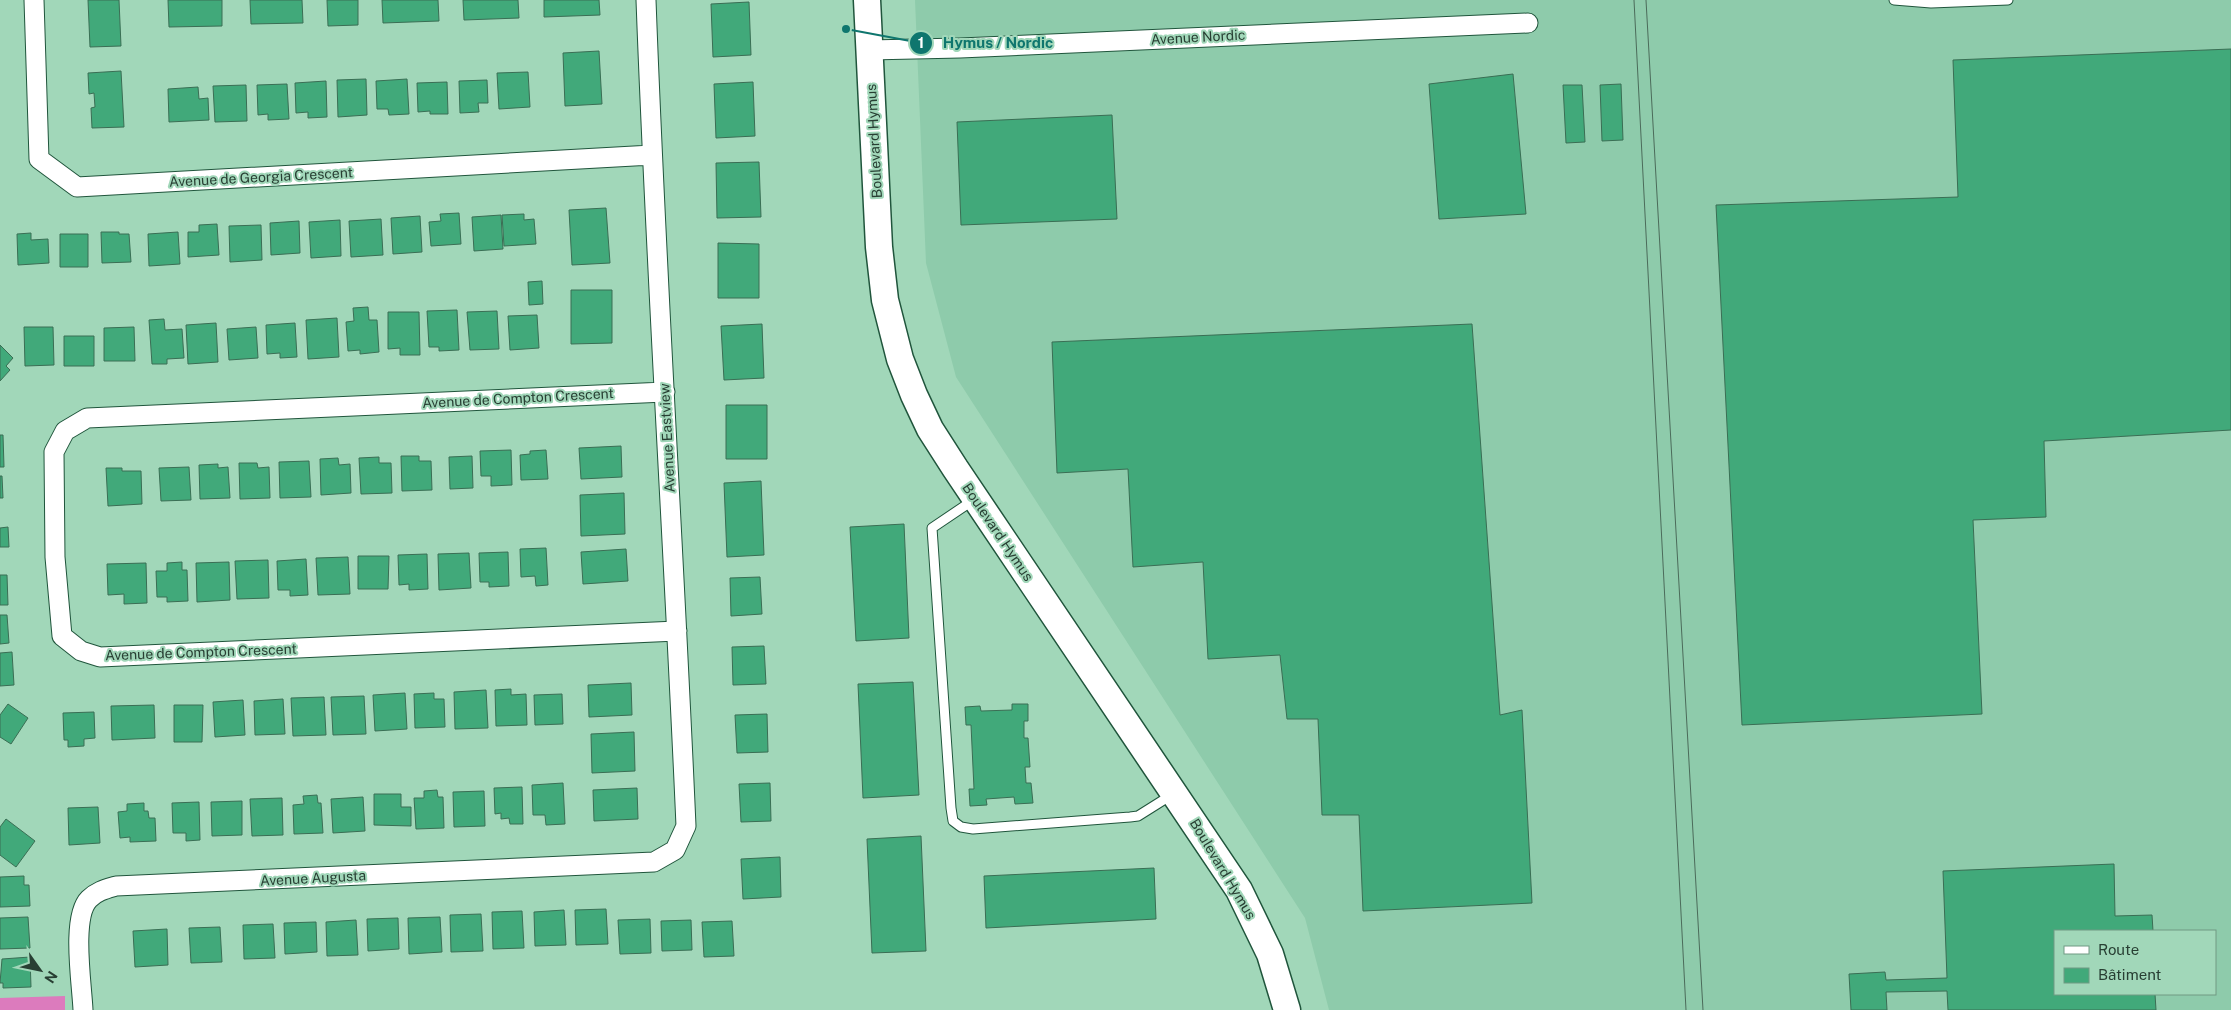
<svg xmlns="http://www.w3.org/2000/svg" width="2231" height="1010" font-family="'Public Sans',sans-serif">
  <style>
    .built { fill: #8ecbab; fill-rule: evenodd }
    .green { fill: #dc7bbd }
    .building { fill: #41a97a; stroke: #3a6e54 }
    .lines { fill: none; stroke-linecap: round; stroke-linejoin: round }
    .lane-casing { stroke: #20553c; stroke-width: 11 }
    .street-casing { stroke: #20553c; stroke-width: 21 }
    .secondary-casing { stroke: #20553c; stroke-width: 29 }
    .lane { stroke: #fff; stroke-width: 9 }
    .street { stroke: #fff; stroke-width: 19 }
    .secondary { stroke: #fff; stroke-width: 26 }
    .tram { stroke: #4b6b5a; stroke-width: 1 }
    .labels { text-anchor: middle; stroke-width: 4; stroke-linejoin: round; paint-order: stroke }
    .street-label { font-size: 14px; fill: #283f33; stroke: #a1d7b9 }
    .leader { fill: none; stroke: #0f766e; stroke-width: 2 }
    .callout-dot { fill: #0f766e; stroke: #a1d7b9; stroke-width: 2 }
    .mark-label { font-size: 15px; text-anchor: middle; font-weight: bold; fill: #fff }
    .callout-label { font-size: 15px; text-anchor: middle; font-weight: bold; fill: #0f766e; stroke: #a1d7b9; stroke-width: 4; stroke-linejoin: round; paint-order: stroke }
  </style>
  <rect width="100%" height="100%" fill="#a1d7b9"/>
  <!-- built -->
  <path class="built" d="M915 0H2231V1010H1329L1305 918 956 377 926 263ZM2055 931H2215V994H2055Z"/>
  <!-- green -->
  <path class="green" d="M65 996V1010H0V998Z"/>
  <!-- building -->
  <path class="building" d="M88 0H119L121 46 90 47Z
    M168 0H222V26L169 27Z
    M250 0H302L303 23 251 24Z
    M327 0H358V25L328 26Z
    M382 0H438L439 21 383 23Z
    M463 0H518L519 18 464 20Z
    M544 0H599L600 15 544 17Z
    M749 2 751 55 713 57 711 4Z
    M2231 49V430L2044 441 2046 517 1973 520 1982 714 1742 725 1716 205 1958 197 1953 60Z
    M599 51 602 104 565 106 563 53Z
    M121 71 124 127 92 128 91 108 95 107 94 93 89 94 88 73Z
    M528 72 530 107 499 109 497 73Z
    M1513 74 1526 214 1439 219 1429 84Z
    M366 79 367 115 338 117 337 80Z
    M407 79 409 114 389 115 388 109H377L376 81Z
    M487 80 488 103H478L479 112 460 113 459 81Z
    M326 81 327 117 308 118V112L296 113 295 83Z
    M447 82 448 114H430V111L418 112 417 83Z
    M753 82 755 136 716 138 714 84Z
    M287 84 289 119 268 120V114L258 115 257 85Z
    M1621 84 1623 140 1602 141 1600 85Z
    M246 85 247 121 215 122 213 86Z
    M1563 85H1582L1585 142 1566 143Z
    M198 87 199 99 208 98 209 120 169 122 168 89Z
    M1112 115 1117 219 961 225 957 122Z
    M759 162 761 217 717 218 716 163Z
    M606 208 610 263 572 265 569 210Z
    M459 213 461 244 431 246 429 222 441 221 440 214Z
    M524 214V220L534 219 536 244 504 246 502 215Z
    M501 215 503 249 474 251 472 217Z
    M420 216 422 252 393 254 391 218Z
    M381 219 383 255 351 257 349 221Z
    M340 220 341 256 311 258 309 222Z
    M299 221 300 253 271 255 270 223Z
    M217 224 219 255 188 257V232H199V225Z
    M261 225 262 260 230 262 229 226Z
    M101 232H119V234H129L131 262 102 263Z
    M178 232 180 264 149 266 148 234Z
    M31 233V240L48 239 49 263 18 265 17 234Z
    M60 234H88V267H60Z
    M718 243 759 244V298H718Z
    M542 281 543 304 529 305 528 282Z
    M571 290H612V343L571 344Z
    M368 307 369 320H377L379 352 360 354V350L348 351 346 322 354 321 353 308Z
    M457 310 459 350 439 351V347H429L427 311Z
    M497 311 499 349 470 350 467 312Z
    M388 312H419L420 355H400V348L388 349Z
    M537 315 539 348 510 350 508 316Z
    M337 318 339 357 308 359 306 320Z
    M164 319 165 330 182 329 184 358 167 359V364H152L149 320Z
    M216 323 218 362 188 364 186 325Z
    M295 323 297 357 280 358V353L267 354 266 325Z
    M762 324 764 378 724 380 721 326Z
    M1472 324 1500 715 1522 710 1532 903 1363 911 1359 815H1322L1318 719H1287L1280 655 1208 659 1203 562 1133 567 1128 469 1057 473 1052 342Z
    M24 327H53L54 365 25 366Z
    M134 327 135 361H104V328Z
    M256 327 258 358 229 360 227 329Z
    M64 336H94V366H64Z
    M0 345 13 358 6 366 10 370 0 381Z
    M726 405H767V459H726Z
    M0 435H3L4 467H0Z
    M621 446 622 477 581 479 579 448Z
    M511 450 512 485 491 486V476H481L480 451Z
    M546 450 548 479 521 480 520 455 530 454V451Z
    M401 456H419V461H431L432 490 402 491Z
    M472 456 473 488 450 489 449 457Z
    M379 457V463H391L392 493 361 494 359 458Z
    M338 458 339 465 350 464 351 493 321 495 320 459Z
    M309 461 311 497 280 498 279 462Z
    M239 463H257L258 468 269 467 270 498 240 499Z
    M218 464V468L228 467 230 498 200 499 199 465Z
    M189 467 191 500 161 501 159 468Z
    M106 468H122V471H141L142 504 108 506Z
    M0 476H2L3 498H0Z
    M761 481 764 555 727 557 724 483Z
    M624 493 625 534 581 536 580 495Z
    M904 524 909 638 856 641 850 527Z
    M8 527 9 547H0V528Z
    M546 548 548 585 536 586 535 576 521 577 520 549Z
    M626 549 628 581 583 584 581 552Z
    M508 552 509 586 489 587V582H480L479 553Z
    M469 553 471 588 439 590 438 554Z
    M427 554 428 589 409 590V584L399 585 398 555Z
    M358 556H389L388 589H358Z
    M348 557 350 594 318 595 316 558Z
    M306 559 308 595 290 596V590H278L277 561Z
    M268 560 269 598 237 599 235 561Z
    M182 562V570H187L188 601 167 602V597H157L156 571H167V563Z
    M229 562 230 600 197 602 196 563Z
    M146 563 147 603 124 604V594L108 595 107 564Z
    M0 575H7L8 605H0Z
    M760 577 762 614 731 616 730 578Z
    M0 615H7L9 643 0 644Z
    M764 646 766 684 733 685 732 647Z
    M12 652 14 685 0 686V653Z
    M913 682 919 795 863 798 858 684Z
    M631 683 632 715 589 717 588 685Z
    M511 689V695L526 694 527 725 496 726 495 690Z
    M486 690 488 728 455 729 454 692Z
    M405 693 407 729 375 731 373 695Z
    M434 693V699H444L445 727 415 728 414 694Z
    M562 694 563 724 535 725 534 695Z
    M364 696 366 734 333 735 331 697Z
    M324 697 326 735 293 736 291 698Z
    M283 699 285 734 255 735 254 701Z
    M243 700 245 735 215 737 213 702Z
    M8 704 28 718 11 744 0 737V715Z
    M1012 704H1028V721H1024V738H1028L1030 767H1025L1026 783H1031L1033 803 1015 804 1014 797 986 799 987 805 970 806 969 789H974L971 725H966L965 707 980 706 981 711 1012 710Z
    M154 705 155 738 112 740 111 706Z
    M174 705H203L202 742H174Z
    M94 712 95 738 84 739V746L68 747V740H64L63 713Z
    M767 714 768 752 737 753 735 715Z
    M634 732 635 771 592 773 591 734Z
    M563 783 565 824 546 825 545 815H533L532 785Z
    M770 783 771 821 741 822 739 784Z
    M522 787 523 824H510L509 818 501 819V813L495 814 494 788Z
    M637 788 638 819 594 821 593 790Z
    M437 790 438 797H443L444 828 416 829 414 798H424V791Z
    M484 791 485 826 454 827 453 792Z
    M374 794H401V807H411V826L374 825Z
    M317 795 318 803H321L323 833 294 834 293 805 304 804 303 796Z
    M363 797 365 831 333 833 331 799Z
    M282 798 283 835 252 836 250 799Z
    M242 801V835L212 836 211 802Z
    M199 802 200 840 186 841V833H173L172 803Z
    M144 803V811H148L149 818H155L156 841 130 842V837L120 838 118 812 127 811V804Z
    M98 807 100 843 69 845 68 808Z
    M6 819 35 841 16 867 0 855V827Z
    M921 836 926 951 872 953 867 839Z
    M780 857 781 897 743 899 741 859Z
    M2114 864 2115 916 2152 915 2153 931H2055V994H2155L2156 1010H1948L1947 991 1886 992 1887 1010H1851L1849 974 1885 972 1886 980 1947 978 1943 871Z
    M1154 868 1156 919 986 928 984 876Z
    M24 876V885H29L30 906 0 907V877Z
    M606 909 608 944 576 945 575 910Z
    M564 910 566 945 535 946 534 912Z
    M522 911 524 948 493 949 492 912Z
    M481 914 483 951 451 952 450 915Z
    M28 917 30 948 0 949V918Z
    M440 917 442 952 409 954 408 918Z
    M398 918 399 949 368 951 367 919Z
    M650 919 651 953 620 954 618 920Z
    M356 920 358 955 327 956 326 922Z
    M691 920 692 950 662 951 661 921Z
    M732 921 734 956 704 957 702 922Z
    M316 922 317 952 285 954 284 923Z
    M273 924 275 958 244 959 243 925Z
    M220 927 222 962 191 963 189 928Z
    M167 929 168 965 135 967 133 931Z
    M30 957 31 987 3 988V983H0L2 959Z"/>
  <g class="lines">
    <!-- lane casing -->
    <g class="lane-casing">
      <path id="lane" d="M1894 0 1931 3 2008 0
        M975 499 932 528 951 808 953 821 961 827 973 829 1130 817 1138 816 1173 794"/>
    </g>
    <!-- street casing -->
    <g class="street-casing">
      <path id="street" d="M34 0 39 159 77 187 652 155
        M869 50 960 48 1528 23
        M665 392 87 418 65 431 54 452 55 557 62 636 81 651 100 657 677 631
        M83 1010C82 985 71 917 89 899 97 891 106 889 116 886L654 862 675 850 686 826C674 550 656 275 646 0"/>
    </g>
    <!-- secondary casing -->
    <g class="secondary-casing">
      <path id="secondary" d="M867 0 879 247 885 300 900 359 914 395 930 429 955 468 1239 890 1270 954 1287 1010"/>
    </g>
    <!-- lane -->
    <use href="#lane" class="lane"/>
    <!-- street -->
    <use href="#street" class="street"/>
    <!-- secondary -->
    <use href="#secondary" class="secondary"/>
    <!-- tram -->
    <path class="tram" d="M1634 0 1686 1010
      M1646 0 1703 1010"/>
  </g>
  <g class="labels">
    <!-- street labels -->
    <g class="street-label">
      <text transform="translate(1198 37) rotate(-3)" y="5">Avenue Nordic</text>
      <text transform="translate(874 141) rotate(-93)" y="5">Boulevard Hymus</text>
      <text transform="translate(261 177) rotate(-3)" y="5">Avenue de Georgia Crescent</text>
      <text transform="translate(518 398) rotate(-3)" y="5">Avenue de Compton Crescent</text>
      <text transform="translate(667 438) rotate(-93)" y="5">Avenue Eastview</text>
      <text transform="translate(998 532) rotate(56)" y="5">Boulevard Hymus</text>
      <text transform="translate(201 652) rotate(-2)" y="5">Avenue de Compton Crescent</text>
      <text transform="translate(1223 869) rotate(59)" y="5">Boulevard Hymus</text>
      <text transform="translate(313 878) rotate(-3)" y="5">Avenue Augusta</text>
    </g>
  </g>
  <!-- callouts -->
  <path class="leader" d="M846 29L921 43"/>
  <g class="callout-dot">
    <circle cx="846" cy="29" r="5"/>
    <circle cx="921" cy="43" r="12"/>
  </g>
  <g class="mark-label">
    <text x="921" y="48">1</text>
  </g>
  <g class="callout-label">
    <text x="998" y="48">Hymus / Nordic</text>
  </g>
  <!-- legend -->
  <rect x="2054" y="930" width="162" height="65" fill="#a1d7b9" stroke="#719a83"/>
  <rect x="2064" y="946" width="25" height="8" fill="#ffffff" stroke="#719a83"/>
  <text x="2098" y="955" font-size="15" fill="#283f33">Route</text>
  <rect x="2064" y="968" width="25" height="15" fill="#41a97a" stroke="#719a83"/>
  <text x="2098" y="980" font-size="15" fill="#283f33">Bâtiment</text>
  <!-- north arrow -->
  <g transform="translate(40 970) rotate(123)" stroke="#a1d7b9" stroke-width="4" paint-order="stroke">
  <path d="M0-4L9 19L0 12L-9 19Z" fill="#283f33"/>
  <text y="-8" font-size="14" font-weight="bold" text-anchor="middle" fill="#283f33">N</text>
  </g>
</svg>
